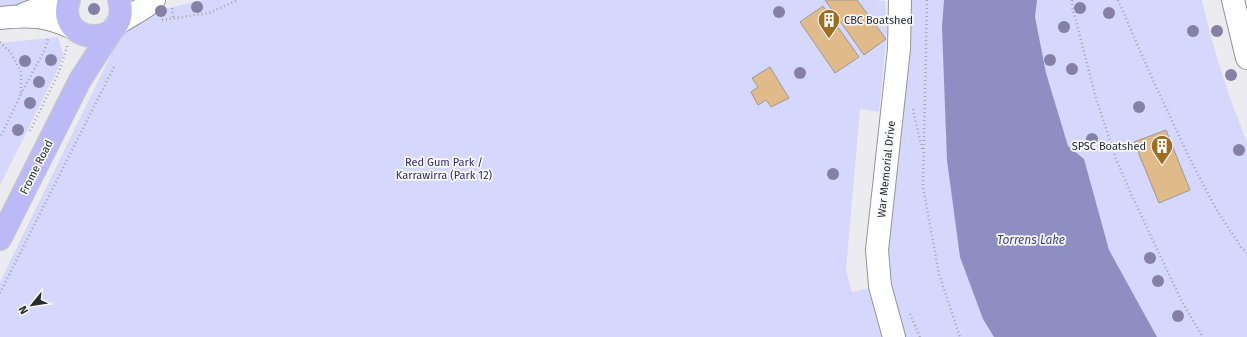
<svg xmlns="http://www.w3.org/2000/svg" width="1247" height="337" font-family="'Fira Sans',sans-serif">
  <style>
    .green { fill: #d6d7fc }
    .water { fill: #8e8ec3 }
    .building { fill: #e0ba89; stroke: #9c9995 }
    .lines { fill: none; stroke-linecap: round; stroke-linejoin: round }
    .minor-casing { stroke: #939398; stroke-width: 24 }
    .major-casing { stroke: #c8c8c8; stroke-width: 24 }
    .path { stroke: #a6a6aa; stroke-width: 2.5; stroke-dasharray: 1 3; stroke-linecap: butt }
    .minor { stroke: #fff; stroke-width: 22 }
    .major { stroke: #bcb9f7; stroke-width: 22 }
    .tree { fill: #8580a6 }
    .labels { text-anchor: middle; stroke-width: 3.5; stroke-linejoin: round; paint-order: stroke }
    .poi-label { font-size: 11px; fill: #2b2b2d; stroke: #f8f9fd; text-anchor: start }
    .park-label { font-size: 11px; fill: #31296a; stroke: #f8f9fd }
    .street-label { font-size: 11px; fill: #2b2b2d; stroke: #f8f9fd }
    .water-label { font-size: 12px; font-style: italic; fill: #443f81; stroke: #f8f9fd }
  </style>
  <rect width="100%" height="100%" fill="#ebebf0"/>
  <!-- green -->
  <path class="green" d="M0 0H45L0 10Z
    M202 0H873L885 1 887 32 879 112 860 109 846 270 852 292 869 288 882 337H0V282L122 32 152 12Z
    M908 0H1202C1213 49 1228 96 1247 142V337H903L888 286 885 255Z
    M58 37 63 54 58 69 0 185V43Z"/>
  <!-- water -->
  <path class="water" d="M944 0H1037L1035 17 1046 73 1068 146 1084 159 1109 250 1157 337H994L983 319 960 257 947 160 942 27Z"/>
  <!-- building -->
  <path class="building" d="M825 0H857L886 39 864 55Z
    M823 6 859 57 835 73 800 22Z
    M770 67 789 98 771 107 766 100 758 105 751 92 758 87 752 78Z
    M1166 130 1190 190 1159 203 1134 142Z"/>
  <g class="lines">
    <!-- minor casing -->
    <g class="minor-casing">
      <path id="minor" d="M1233 0 1247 58
        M24 14 61 0
        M0 18C29 15 46 15 73 28
        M116 25C128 16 143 10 154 0
        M894 337 880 286 877 250 899 49 900 0"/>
    </g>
    <!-- major casing -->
    <g class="major-casing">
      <path id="major" d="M69 0C54 47 133 49 119 0
        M0 239 80 80 113 29"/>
    </g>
    <!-- path -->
    <path class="path" d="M927 0 923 187 939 274 960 337
      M1072 0V6L1096 98 1116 159 1132 196 1182 302 1203 337
      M1118 0 1152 78 1190 159 1216 209 1241 247 1247 253
      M172 8 173 17
      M162 20 209 13 238 0
      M0 42 11 53 21 72V94L0 138
      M21 94 45 49 48 39
      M913 109 922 149
      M30 131 59 72 67 47V46
      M0 293 115 65
      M910 314 920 337"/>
    <!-- minor -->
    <use href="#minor" class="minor"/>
    <!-- major -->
    <use href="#major" class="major"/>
  </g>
  <!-- trees -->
  <g class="tree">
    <circle cx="197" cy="7" r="6"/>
    <circle cx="1080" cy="8" r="6"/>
    <circle cx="94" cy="9" r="6"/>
    <circle cx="161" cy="11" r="6"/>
    <circle cx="779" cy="12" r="6"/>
    <circle cx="1109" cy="13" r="6"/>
    <circle cx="1064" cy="27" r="6"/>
    <circle cx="1193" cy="31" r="6"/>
    <circle cx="1217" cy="31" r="6"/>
    <circle cx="51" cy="60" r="6"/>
    <circle cx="1050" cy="60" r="6"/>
    <circle cx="25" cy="61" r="6"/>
    <circle cx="1072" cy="69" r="6"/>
    <circle cx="800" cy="73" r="6"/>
    <circle cx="1231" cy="75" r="6"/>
    <circle cx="39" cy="82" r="6"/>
    <circle cx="30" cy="103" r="6"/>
    <circle cx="1139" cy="107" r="6"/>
    <circle cx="18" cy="130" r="6"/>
    <circle cx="1092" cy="139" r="6"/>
    <circle cx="1239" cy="150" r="6"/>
    <circle cx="833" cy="174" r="6"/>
    <circle cx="1150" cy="258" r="6"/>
    <circle cx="1158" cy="281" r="6"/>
    <circle cx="1178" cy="316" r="6"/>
  </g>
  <!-- icons -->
  <defs>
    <g id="building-pin" transform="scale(1.15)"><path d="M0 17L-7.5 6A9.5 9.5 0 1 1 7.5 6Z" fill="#9e6d22" stroke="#f8f9fd"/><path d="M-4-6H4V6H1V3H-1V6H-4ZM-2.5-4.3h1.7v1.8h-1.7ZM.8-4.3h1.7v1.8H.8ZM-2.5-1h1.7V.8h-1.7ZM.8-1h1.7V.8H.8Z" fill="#fff"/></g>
  </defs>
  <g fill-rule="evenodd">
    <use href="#building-pin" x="829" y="20"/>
    <use href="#building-pin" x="1162" y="146"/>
  </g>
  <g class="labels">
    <!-- poi labels -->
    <g class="poi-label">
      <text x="844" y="24">CBC Boatshed</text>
      <text x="1146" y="150" text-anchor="end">SPSC Boatshed</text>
    </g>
    <!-- park labels -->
    <g class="park-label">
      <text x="444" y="166">Red Gum Park /<tspan x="444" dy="13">Karrawirra (Park 12)</tspan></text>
    </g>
    <!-- street labels -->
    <g class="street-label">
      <text transform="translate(36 167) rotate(-63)" y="4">Frome Road</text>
      <text transform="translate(886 169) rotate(-84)" y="4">War Memorial Drive</text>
    </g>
    <!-- water labels -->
    <g class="water-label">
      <text x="1031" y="244">Torrens Lake</text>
    </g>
  </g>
  <!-- north arrow -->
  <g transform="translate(32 305) rotate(240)" stroke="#f8f9fd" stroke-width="3" paint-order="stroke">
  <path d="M0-3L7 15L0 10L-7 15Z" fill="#2b2b2d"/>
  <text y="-6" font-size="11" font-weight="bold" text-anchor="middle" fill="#2b2b2d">N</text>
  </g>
</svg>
